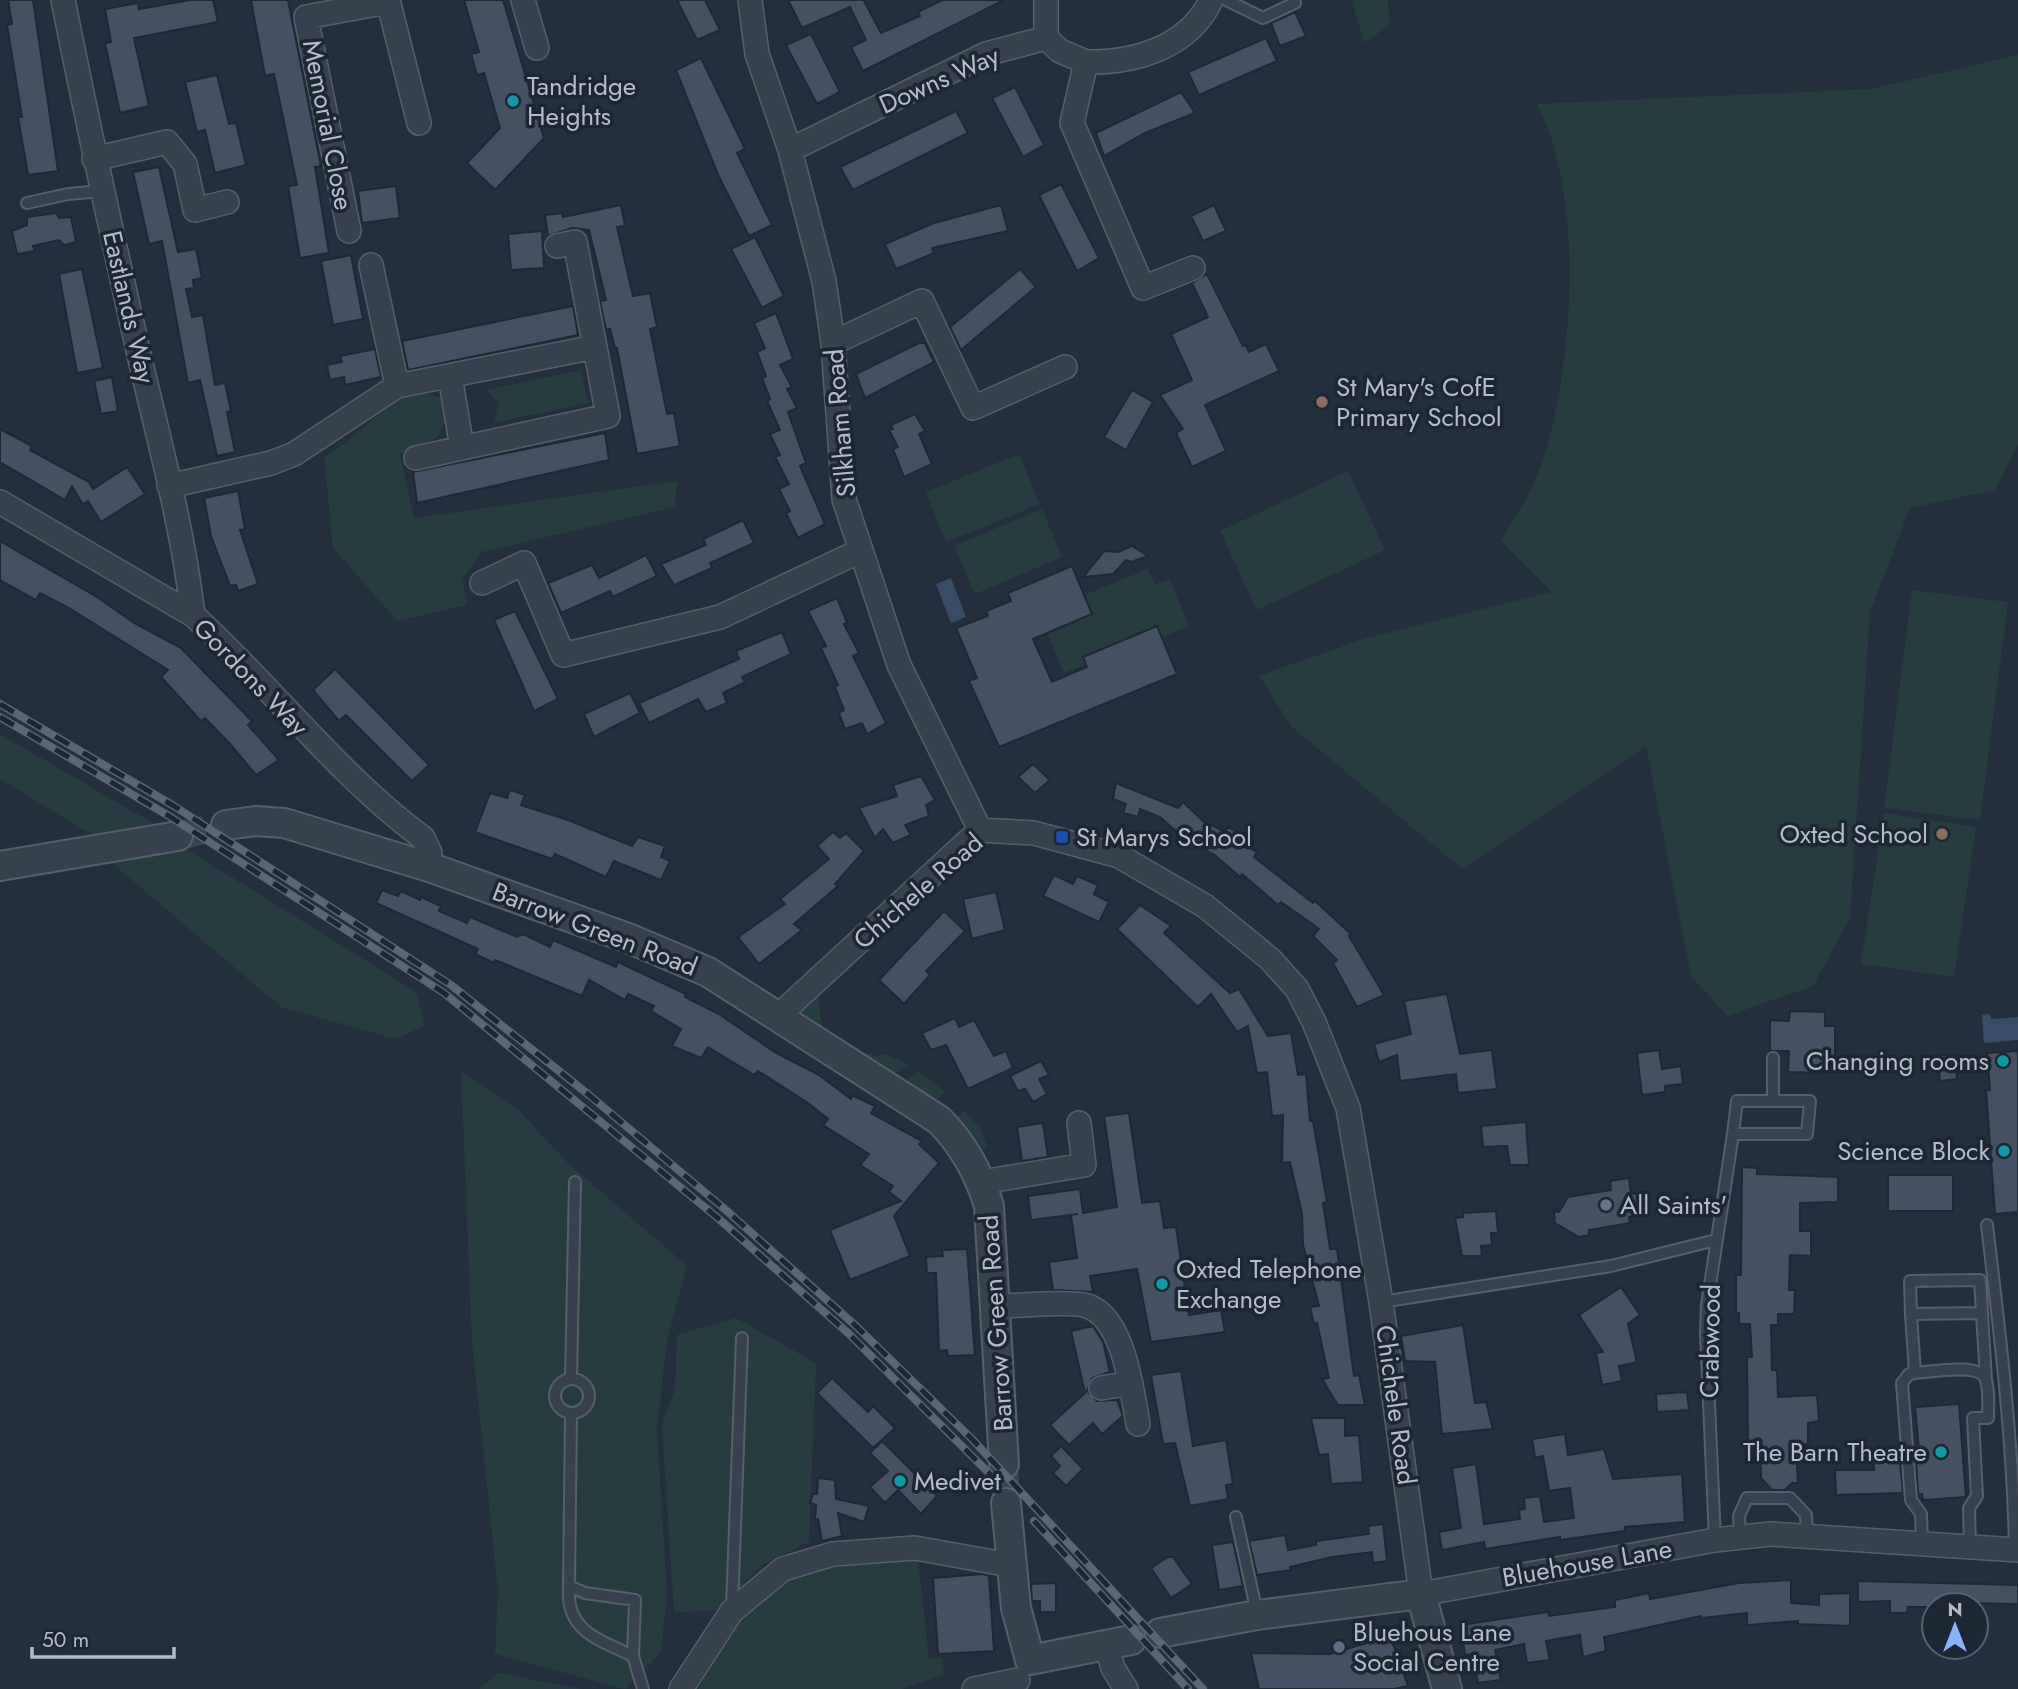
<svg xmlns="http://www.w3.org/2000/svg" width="2018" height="1689" font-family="Jost,sans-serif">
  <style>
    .green { fill: #263c3f }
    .water { fill: #394c67 }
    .building { fill: #455162; stroke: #1f2835; stroke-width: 2 }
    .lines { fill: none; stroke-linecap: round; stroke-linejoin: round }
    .tertiary-tunnel { stroke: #3a4453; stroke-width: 28; stroke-dasharray: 28 14; stroke-linecap: butt }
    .service-casing { stroke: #565f6c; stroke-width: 14 }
    .minor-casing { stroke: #565f6c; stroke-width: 26 }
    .tertiary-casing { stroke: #565f6c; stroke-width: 32 }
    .service { stroke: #38414e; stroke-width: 10 }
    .minor { stroke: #38414e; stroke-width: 23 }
    .tertiary { stroke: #38414e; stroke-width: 28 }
    .rail-casing { stroke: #5a6575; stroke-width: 8 }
    .rail { stroke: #1d2633; stroke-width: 5; stroke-dasharray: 16; stroke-linecap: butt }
    .culture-dot { fill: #0f9aa8; stroke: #1d2633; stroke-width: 2.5 }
    .education-dot { fill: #8d6e63; stroke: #1d2633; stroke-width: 2.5 }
    .transit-dot { fill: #1a4fb4; stroke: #1d2633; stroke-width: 2.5 }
    .worship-dot { fill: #6b7280; stroke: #1d2633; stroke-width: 2.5 }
    .service-dot { fill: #5c6f8a; stroke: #1d2633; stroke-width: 2.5 }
    .labels { text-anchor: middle; stroke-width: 7; stroke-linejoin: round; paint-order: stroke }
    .street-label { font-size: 26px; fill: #b4bcc9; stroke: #1d2633 }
    .poi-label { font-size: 26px; fill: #b4bcc9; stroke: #1d2633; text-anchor: start }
  </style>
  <rect width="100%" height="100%" fill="#242f3e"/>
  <!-- green -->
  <path class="green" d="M1352 0H1388L1390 25 1364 43Z
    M2018 55V444L1995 490 1910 508 1870 612 1850 918 1813 986 1727 1016 1691 976 1646 746 1462 869 1292 727 1259 676 1363 639 1551 592 1501 540C1519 512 1537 483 1546 450 1574 353 1584 195 1537 104L1871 89Z
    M581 370 588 403 494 423 499 403 487 390Z
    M423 392 442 398 448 416 438 437 400 454 414 518 677 481 675 507 482 552 462 579 467 605 397 621 333 548 324 457 352 438 397 398Z
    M1019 454 1040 504 946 542 926 492Z
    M1348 471 1385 550 1257 610 1220 531Z
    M1042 509 1062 557 975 594 954 546Z
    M1148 569 1155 585 1170 579 1189 626 1162 637 1157 626 1084 657 1086 664 1064 673 1047 633 1092 614 1084 595Z
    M1912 590 2008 602 1980 820 1884 808Z
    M0 734 156 825 94 836 0 779Z
    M1884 813 1976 827 1954 977 1861 964Z
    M188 850 416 992 425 1026 395 1039 281 1007 111 862Z
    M818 995 823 1034 803 1018 801 1010Z
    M844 1047 875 1056 886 1054 908 1065 894 1074Z
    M461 1071 517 1109 570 1165 687 1266 668 1335 657 1426 667 1596 661 1652 625 1689 495 1654 498 1591 472 1342Z
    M918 1071 945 1092 935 1101 906 1081Z
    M964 1111 980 1128 988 1148 978 1151 954 1119Z
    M736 1318 816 1363 809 1542 762 1565 715 1611 674 1612 662 1426 675 1389 677 1335Z
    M917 1551 929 1659 942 1658 944 1674 902 1689H698C720 1648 744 1605 785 1580 823 1558 875 1557 917 1551Z
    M498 1673 582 1689H479Z"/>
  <!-- water -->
  <path class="water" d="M951 578 966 617 951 623 936 584Z
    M1990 1014 1991 1019 2018 1017V1040L1984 1043 1982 1015Z"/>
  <!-- building -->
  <path class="building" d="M8 0H33L58 171 28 175 18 117H22L7 25 12 24Z
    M190 0H213L218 22 134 38 149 106 120 113 105 43 111 42 105 9 138 3 139 9Z
    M251 0H288L321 166 315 167 329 253 300 258 288 186 297 185 274 74 265 76Z
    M464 0H503L544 138 495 190 467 163 500 128 484 73 477 75 471 54 479 52Z
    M677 0H705L720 30 697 40Z
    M788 0H866L864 1 881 33 920 16 918 12 942 0H1004L863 71 851 47 866 40 850 7 802 28Z
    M1295 12 1306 36 1280 46 1271 23Z
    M811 34 840 92 817 104 786 45Z
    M1266 38 1277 61 1199 95 1188 72Z
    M701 58 745 149 737 153 772 225 749 236 719 177 676 70Z
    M217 75 229 124 236 123 246 165 215 173 205 130 197 132 185 82Z
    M1015 87 1044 145 1023 157 992 98Z
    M1181 92 1195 113 1145 133 1104 156 1096 133Z
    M956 111 968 133 853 190 840 167Z
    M159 167 178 252 196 249 202 278 193 280 194 288 186 289 192 317 203 315 215 385 225 383 231 411 227 412 235 452 217 456 200 380 188 383 162 241 149 244 133 172Z
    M1061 184 1099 258 1077 271 1039 195Z
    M396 186 400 218 362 223 358 191Z
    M621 205 625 226 617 227 633 296 650 293 657 327 650 329 667 414 674 413 680 446 637 454 617 348H615L610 329 606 330 600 301 606 300 589 230 572 228 548 236 545 215 562 213 563 217Z
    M1001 205 1008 231 932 248 934 253 896 269 885 244 934 223Z
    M1214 205 1226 231 1203 241 1191 216Z
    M56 213 59 218 71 217 76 242 64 245 59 240 33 246 35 251 17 254 12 231 27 225V217Z
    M542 231 544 268 511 270 508 234Z
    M755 237 784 296 762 308 731 249Z
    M351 255 363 319 333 325 321 261Z
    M82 269 103 368 77 373 59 274Z
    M1020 269 1036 287 961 350 950 327Z
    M1207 274 1243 346 1246 345 1249 352 1266 344 1279 371 1205 405 1226 451 1192 467 1176 433 1183 429 1160 395 1192 380 1171 334 1208 317 1192 283Z
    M573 306 578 335 408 370 402 341Z
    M776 313 793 359 780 365 792 387 787 389 797 408 788 412 806 463 800 466 825 524 798 538 786 513 790 511 779 489 789 484 775 457 780 455 770 434 780 430 767 401 770 399 762 378 766 376 757 352 765 348 754 323Z
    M919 343H925L934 362 865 398 856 374Z
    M375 349 381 377 345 385 344 377 330 380 327 365 342 362 340 356Z
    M112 377 118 411 101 414 94 381Z
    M1132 390 1153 402 1126 450 1104 437Z
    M915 414 925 431 919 434 932 464 904 477 893 449 898 447 889 430 893 429 891 425Z
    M0 429 32 446 30 450 89 482 93 489 127 467 145 494 101 522 88 501 83 505 72 486 65 500 0 462Z
    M605 433 609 460 417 503 413 472Z
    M238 491 245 529 240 530 258 584 238 591 236 585 230 586 211 536 204 498Z
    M743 520 754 543 710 563 712 568 674 585 661 564 706 545 703 539Z
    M0 541 97 597 134 623 181 648 252 721 248 725 279 760 256 775 231 745 205 718 201 721 161 677 168 670 69 608 40 593 36 600 0 580Z
    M1132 546 1148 556 1131 562 1126 560 1113 574 1083 577 1104 551 1118 552Z
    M646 555 657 576 613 597 610 591 561 613 548 583 592 565 599 578Z
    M1072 566 1092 614 1033 639 1052 682 1087 667 1083 657 1157 626 1177 674 999 747 969 681 977 678 956 628 988 616 986 611 1011 601 1008 593Z
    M837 598 847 623 844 624 859 653 853 656 886 723 867 734 862 723 845 729 839 713 844 710 835 687 838 685 821 648 826 646 808 611Z
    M515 611 558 699 534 711 494 620Z
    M782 632 791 654 742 677 745 682 723 693 727 703 706 712 698 699 649 723 639 703 739 659 736 651Z
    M335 669 429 765 412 781 346 715 339 721 313 690Z
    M630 693 640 713 594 737 584 714Z
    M1033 764 1050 780 1035 793 1018 777Z
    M921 776 935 800 926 805 929 816 905 825 911 835 893 843 883 829 875 838 859 808 897 796 893 785Z
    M1116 783 1178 808 1183 802 1203 821 1225 832 1228 827 1246 837 1241 843 1257 852 1254 857 1313 903 1315 901 1351 934 1349 936 1384 995 1357 1007 1333 963 1337 960 1313 936 1319 929 1281 902 1278 905 1242 874 1240 877 1216 856 1184 838 1160 817 1140 809 1138 817 1123 813 1126 804 1113 799Z
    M510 790 525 795 521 805 568 820 632 846 638 837 665 846 661 857 670 861 661 880 614 861 606 877 555 854 552 859 475 832 490 793 507 798Z
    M833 832 840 838 846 833 864 851 835 884 838 886 794 924 802 930 759 964 738 937 785 904 780 899 829 859 817 846Z
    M1054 875 1073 884 1077 876 1098 885 1094 894 1109 902 1099 922 1043 896Z
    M382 890 398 896 401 891 420 900 421 897 441 906 439 911 467 923 470 917 517 937 523 934 550 947 553 940 616 967 618 962 686 994 685 997 719 1014 776 1053 819 1075 851 1099 852 1095 875 1106 871 1113 922 1141 919 1144 939 1163 894 1216 910 1256 850 1280 830 1230 901 1201 889 1192 893 1186 860 1165 869 1154 823 1125 828 1119 808 1103 758 1071 754 1075 708 1047 701 1058 672 1046 681 1029 651 1011 654 1006 628 994 625 1000 589 980 582 996 495 960 494 963 475 954 478 949 376 903Z
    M996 892 1005 930 972 939 963 899Z
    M1140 905 1171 926 1164 933 1230 993 1239 989 1268 1036 1291 1033 1298 1075 1306 1074 1310 1121H1313L1327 1202 1323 1203 1330 1249H1337L1354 1376 1359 1375 1365 1405H1338L1322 1379 1329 1378 1317 1323 1314 1324 1310 1307 1319 1306 1303 1245 1302 1214 1290 1162 1282 1163 1283 1115 1272 1116 1267 1072 1257 1073 1248 1026 1237 1032 1211 994 1198 1007 1117 929Z
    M944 911 965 931 926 971 930 975 904 1004 879 980Z
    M1447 994 1460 1054 1492 1050 1497 1089 1458 1093 1456 1074 1400 1081 1397 1055 1379 1062 1374 1044 1411 1034 1404 1001Z
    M1790 1011 1825 1012V1026H1835V1057H1824V1073L1788 1072 1789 1051H1770V1020L1789 1021Z
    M955 1018 959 1027 974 1020 994 1056 1006 1051 1013 1068 968 1089 946 1045 931 1050 922 1033Z
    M1659 1050 1662 1069 1681 1066 1683 1084 1665 1086V1092L1642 1095 1637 1053Z
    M2018 1051V1212L1995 1214 1986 1090H1990L1987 1053Z
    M1954 1054 1957 1079 1940 1081 1937 1056Z
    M1041 1061 1049 1075 1039 1079 1047 1094 1033 1102 1025 1089 1018 1091 1010 1076Z
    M1129 1113 1142 1203 1160 1201 1164 1228 1176 1227 1189 1315 1221 1310 1225 1332 1151 1342 1137 1269 1090 1276 1093 1292 1053 1290 1049 1262 1077 1258 1071 1215 1078 1214 1031 1220 1028 1196 1080 1189 1083 1213 1117 1207 1104 1116Z
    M1526 1122 1529 1165H1510L1507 1146 1483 1147 1481 1126Z
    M1043 1123 1048 1157 1022 1161 1017 1127Z
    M1742 1167 1757 1168V1174L1838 1177V1202L1800 1203V1231H1811V1256L1790 1255 1789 1290H1795L1794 1314H1778V1325H1771L1772 1370H1777L1778 1397 1817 1395 1819 1421 1808 1423V1444L1796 1445 1798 1483H1792L1785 1490H1772L1761 1478 1760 1444 1748 1445 1747 1357H1752L1750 1324H1739V1313H1736V1275H1741Z
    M1888 1175H1953V1211H1888Z
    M1629 1178 1631 1194 1645 1192 1649 1213 1629 1217 1630 1223 1589 1230V1235L1579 1237 1555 1223 1554 1212H1559L1568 1197 1611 1190 1610 1181Z
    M1496 1211 1498 1233H1491L1492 1245 1481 1246 1482 1256H1462L1455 1218 1463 1217V1213Z
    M967 1249 975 1355 948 1356 947 1350 939 1351 936 1273H927L926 1257 943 1256 942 1250Z
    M1621 1287 1640 1315 1628 1324 1637 1362 1619 1366 1622 1381 1602 1385 1596 1353 1603 1352 1579 1315Z
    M1463 1325 1475 1403 1486 1402 1493 1429 1442 1434 1435 1362 1405 1361 1401 1336Z
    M1093 1326 1103 1342 1110 1372 1092 1378 1087 1391 1097 1401 1117 1400 1123 1416 1102 1434 1093 1423 1069 1445 1050 1425 1085 1393 1071 1331Z
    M1181 1371 1193 1446 1226 1440 1233 1484 1226 1485 1228 1499 1190 1506 1175 1443 1163 1444 1151 1375Z
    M832 1378 868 1412 873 1406 895 1428 873 1448 817 1393Z
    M1687 1392 1689 1410 1657 1412 1656 1394Z
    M1959 1404 1966 1497 1923 1500 1922 1494H1918L1916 1462 1920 1461 1915 1407Z
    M1311 1418H1345V1436L1359 1435 1363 1482 1331 1484 1328 1454 1319 1455Z
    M1565 1434 1568 1455 1604 1449 1613 1479 1682 1474 1685 1522 1625 1527V1531L1560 1540V1537L1485 1549 1484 1542 1442 1550 1439 1532 1461 1528 1452 1468 1476 1464 1484 1524 1520 1519 1519 1510 1525 1509 1524 1498 1540 1496 1544 1522 1574 1518 1570 1488 1549 1491 1543 1456 1535 1458 1532 1439Z
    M882 1441 937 1496 921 1514 898 1490 885 1503 870 1487 888 1471 870 1453Z
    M1061 1446 1083 1469 1066 1486 1053 1473 1060 1466 1051 1456Z
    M1874 1462H1900L1903 1493 1836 1495 1835 1470H1874Z
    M818 1478 835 1480 836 1499 869 1506 864 1522 838 1513 842 1536 822 1541 818 1519H815L816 1505 810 1503 813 1494H817Z
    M1383 1524 1387 1561 1373 1563 1372 1552 1332 1557 1290 1567 1291 1570 1257 1575 1249 1541 1285 1535 1288 1550 1316 1545V1541L1369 1534 1368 1526Z
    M1233 1542 1243 1586 1219 1590 1212 1545Z
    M1168 1557H1173L1192 1584 1171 1598 1151 1568Z
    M983 1574 989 1576 994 1651 938 1654 933 1578Z
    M1791 1580V1603L1819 1605V1594L1850 1593V1626L1798 1624V1621L1747 1625V1613L1701 1618V1616L1604 1637 1606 1651 1583 1657 1580 1635 1546 1641 1550 1660 1527 1663 1524 1644 1495 1650 1501 1680 1478 1683 1473 1654 1465 1655 1461 1625 1548 1612 1549 1616 1615 1607V1600L1649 1593 1650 1599 1739 1583Z
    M1858 1581 2018 1585V1604L1958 1603 1934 1607H1908L1907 1613H1890V1601L1858 1602Z
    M1056 1583V1612H1040V1601H1032L1031 1584Z
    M1390 1636 1408 1686 1394 1689H1259L1251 1653 1330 1654Z"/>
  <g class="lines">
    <!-- tertiary-tunnel -->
    <path class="tertiary-tunnel" d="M178 836 226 825
      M1004 1464 1006 1503"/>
    <!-- service casing -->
    <g class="service-casing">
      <path id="service" d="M1226 0 1263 18 1295 3
        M27 203 68 194 102 191
        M1737 1101H1810L1807 1134H1733Z
        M1773 1101V1058
        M1987 1225C2000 1334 2013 1441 2015 1550
        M1381 1302 1611 1266 1716 1240
        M1911 1314 1910 1281 1980 1280 1982 1313
        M1915 1373 1911 1314 1982 1313 1986 1380
        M555 1396a17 17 0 1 1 34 0a17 17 0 1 1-34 0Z
        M571 1379 575 1182
        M571 1414 569 1586 585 1593 635 1600 633 1656 643 1689
        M1236 1517 1257 1613
        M1740 1538 1739 1516 1747 1498H1790L1806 1515 1807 1535
        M1715 1540 1706 1333 1707 1305 1733 1134
        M1922 1545 1921 1514 1911 1500 1902 1383 1909 1374 1915 1373C1931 1372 1978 1363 1985 1378 1990 1389 1988 1407 1988 1418H1973L1977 1496 1969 1508 1970 1547
        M569 1586C565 1631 598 1639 633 1656
        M732 1608 742 1338"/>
    </g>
    <!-- minor casing -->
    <g class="minor-casing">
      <path id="minor" d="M63 0C87 120 113 240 140 359 160 444 183 529 193 615
        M388 0 419 123
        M523 0 537 48
        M750 0 757 54 790 150 824 281 833 343 844 499 899 665 980 830
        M1046 0V38
        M1046 38 1060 51 1086 62 1072 123 1143 288 1193 268
        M1086 62C1135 63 1189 47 1211 0
        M790 150 986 54 1046 38
        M94 159 167 142 185 164 195 210 227 202
        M349 231 306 17 388 2
        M371 265 397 386
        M833 343 922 301 973 408 1065 367
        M450 376 462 448
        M416 458 608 416 575 242 557 246
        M169 486 271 463 294 454 397 386 595 347
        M0 502 193 615C272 687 336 773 423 838L430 853 429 867
        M482 583 524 563 563 655 720 617 860 551
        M777 1017 980 830 1034 833 1119 856 1205 906 1270 959 1297 989 1314 1022 1348 1108 1381 1302 1421 1594 1715 1540 1770 1534 2018 1550
        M982 1182 1084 1165 1079 1123
        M996 1306C1017 1306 1067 1301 1084 1305 1124 1314 1132 1391 1138 1424
        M1101 1388 1131 1383
        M1106 1644 1113 1668 1126 1689
        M681 1689 732 1611 783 1569 833 1554 915 1548 1010 1565
        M974 1689 1018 1680"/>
    </g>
    <!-- tertiary casing -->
    <g class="tertiary-casing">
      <path id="tertiary" d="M226 825 256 821 284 823 429 867 628 938 708 972 939 1120C964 1145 979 1173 989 1206L1004 1464
        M0 866 178 836
        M1006 1503 1016 1608 1030 1660 1131 1640
        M1160 1633 1257 1615 1421 1594 1447 1689"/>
    </g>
    <!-- service -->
    <use href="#service" class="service"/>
    <!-- minor -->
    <use href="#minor" class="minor"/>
    <!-- tertiary -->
    <use href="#tertiary" class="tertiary"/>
    <!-- rail casing -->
    <g class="rail-casing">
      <path id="rail" d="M0 704 174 806 451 985 589 1095 727 1211 856 1326 972 1439 1203 1689
        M0 717 169 816 444 993 719 1219 849 1334 999 1483
        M1034 1521 1188 1689"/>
    </g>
    <!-- rail -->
    <use href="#rail" class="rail"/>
  </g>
  <!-- markers -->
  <g class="culture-dot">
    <circle cx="513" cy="101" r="7"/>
    <circle cx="2003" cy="1061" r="7"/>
    <circle cx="2004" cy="1151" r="7"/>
    <circle cx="1162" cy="1284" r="7"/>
    <circle cx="1941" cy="1452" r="7"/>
    <circle cx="900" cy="1481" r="7"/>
  </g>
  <g class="education-dot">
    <circle cx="1322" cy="402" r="7"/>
    <circle cx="1942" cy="834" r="7"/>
  </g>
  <rect class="transit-dot" x="1055" y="830" width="14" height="14" rx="3.5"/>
  <circle class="worship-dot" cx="1606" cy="1205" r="7"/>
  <circle class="service-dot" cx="1339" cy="1647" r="7"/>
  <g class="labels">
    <!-- street labels -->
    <g class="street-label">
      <text transform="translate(939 80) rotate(-24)" y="9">Downs Way</text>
      <text transform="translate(328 125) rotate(79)" y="9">Memorial Close</text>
      <text transform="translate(129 307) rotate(77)" y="9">Eastlands Way</text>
      <text transform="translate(840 423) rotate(-95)" y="9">Silkham Road</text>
      <text transform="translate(251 677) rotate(46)" y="9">Gordons Way</text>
      <text transform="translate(918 891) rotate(-41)" y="9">Chichele Road</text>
      <text transform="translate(595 929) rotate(21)" y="9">Barrow Green Road</text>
      <text transform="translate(996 1323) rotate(-94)" y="9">Barrow Green Road</text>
      <text transform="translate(1710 1341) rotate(-89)" y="9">Crabwood</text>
      <text transform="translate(1396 1405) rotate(82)" y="9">Chichele Road</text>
      <text transform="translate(1587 1563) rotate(-10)" y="9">Bluehouse Lane</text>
    </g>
    <!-- poi labels -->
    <g class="poi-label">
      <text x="527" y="95">Tandridge<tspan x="527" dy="30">Heights</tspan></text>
      <text x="1336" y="396">St Mary's CofE<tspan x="1336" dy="30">Primary School</tspan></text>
      <text x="1928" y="843" text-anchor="end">Oxted School</text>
      <text x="1076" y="846">St Marys School</text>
      <text x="1989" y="1070" text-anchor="end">Changing rooms</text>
      <text x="1990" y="1160" text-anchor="end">Science Block</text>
      <text x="1620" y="1214">All Saints'</text>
      <text x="1176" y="1278">Oxted Telephone<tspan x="1176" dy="30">Exchange</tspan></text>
      <text x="1927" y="1461" text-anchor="end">The Barn Theatre</text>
      <text x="914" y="1490">Medivet</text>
      <text x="1353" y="1641">Bluehous Lane<tspan x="1353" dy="30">Social Centre</tspan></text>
    </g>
  </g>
  <!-- north arrow -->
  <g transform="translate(1955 1626)"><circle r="33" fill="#1d2633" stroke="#59626f" stroke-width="2"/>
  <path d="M0-5L12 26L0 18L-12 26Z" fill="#8ab4f8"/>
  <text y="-10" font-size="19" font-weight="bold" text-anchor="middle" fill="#b4bcc9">N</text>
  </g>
  <!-- scale -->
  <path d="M32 1647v10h142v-10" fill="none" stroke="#b4bcc9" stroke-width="3.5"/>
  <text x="42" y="1647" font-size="21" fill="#b4bcc9" stroke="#1d2633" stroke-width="5" paint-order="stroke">50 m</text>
</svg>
